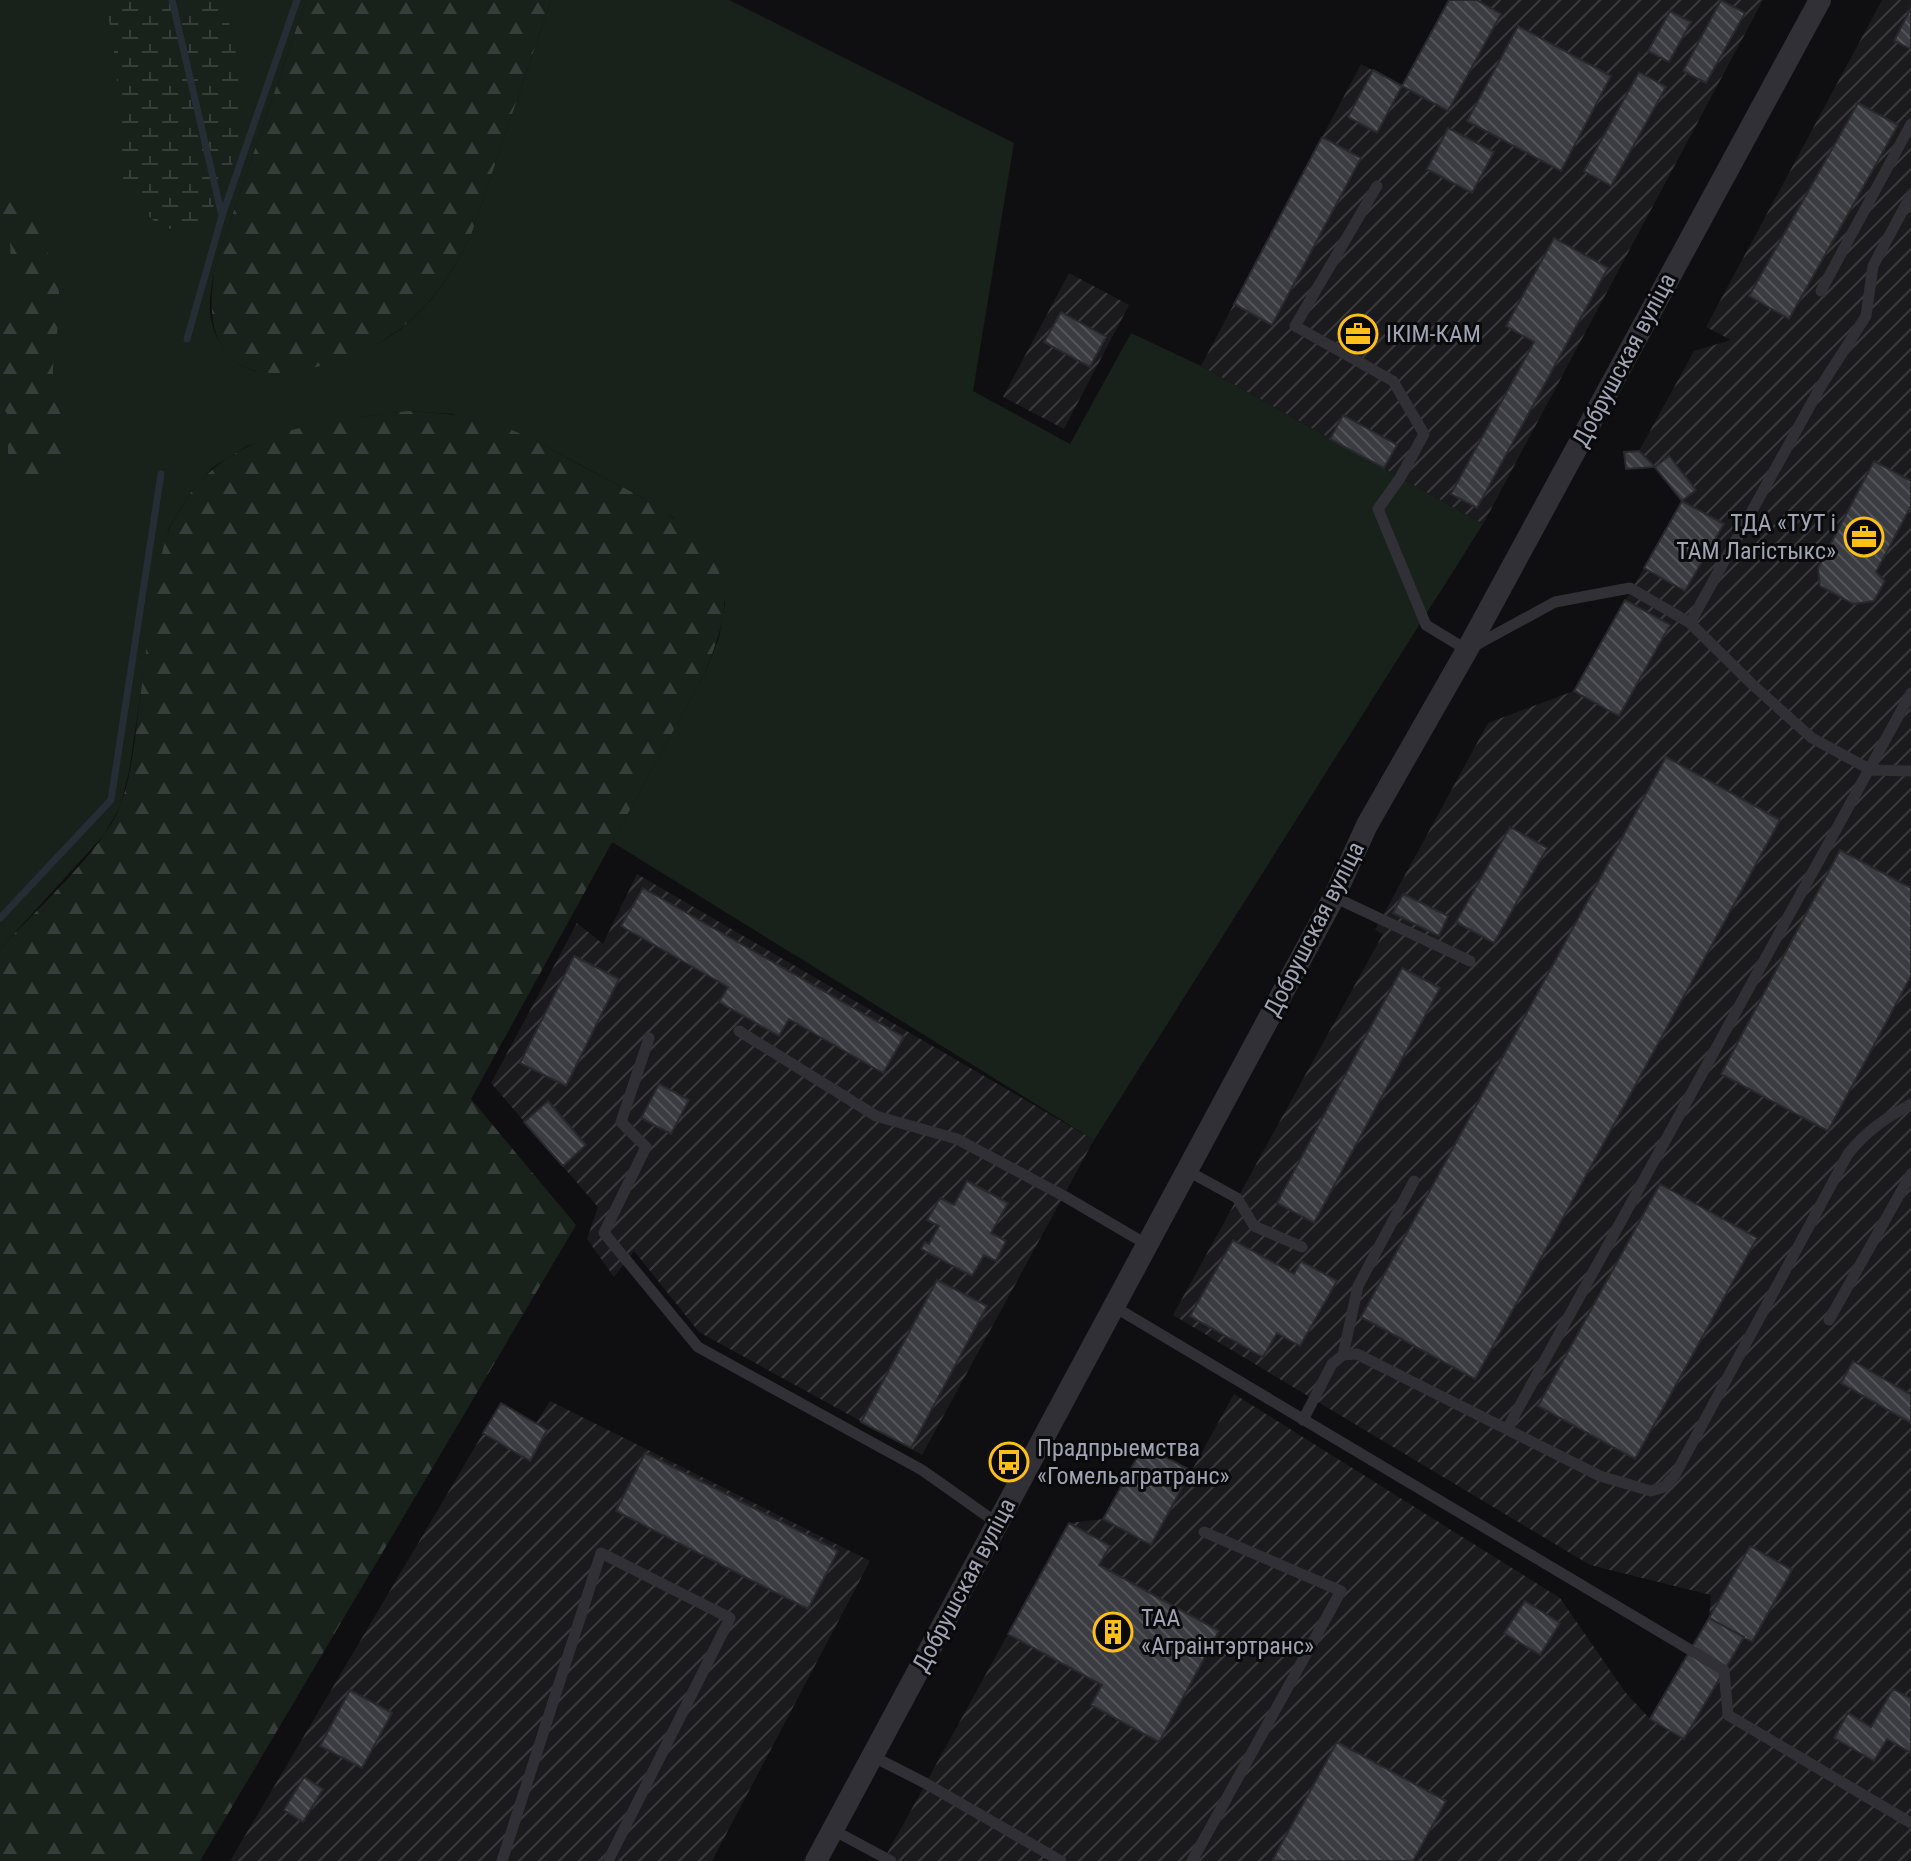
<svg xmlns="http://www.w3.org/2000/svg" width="1911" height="1861" font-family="'Roboto Condensed',sans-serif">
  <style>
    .industrial { fill: url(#industrial-furrows) }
    .green { fill: #19211b }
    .forest { fill: url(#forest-firs) }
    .wetland { fill: url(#wetland-marsh) }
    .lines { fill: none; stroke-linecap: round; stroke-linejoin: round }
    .stream { stroke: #252d35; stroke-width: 7 }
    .building { fill: url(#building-back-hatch); stroke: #29292d; stroke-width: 2 }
    .service { stroke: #303036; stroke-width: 11 }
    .minor { stroke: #303036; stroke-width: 22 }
    .labels { text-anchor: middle; stroke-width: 6; stroke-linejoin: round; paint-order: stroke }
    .poi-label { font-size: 24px; fill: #9fa4b3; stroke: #0a0a0c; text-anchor: start }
    .street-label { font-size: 24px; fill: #9fa4b3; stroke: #0a0a0c }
  </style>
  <defs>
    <pattern id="industrial-furrows" width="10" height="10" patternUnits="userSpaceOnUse" patternTransform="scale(2)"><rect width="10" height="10" fill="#1b1b1e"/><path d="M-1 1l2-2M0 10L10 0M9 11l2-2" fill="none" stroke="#39393c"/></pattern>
    <pattern id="forest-firs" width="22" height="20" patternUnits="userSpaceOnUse" patternTransform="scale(2)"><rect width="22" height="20" fill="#19211b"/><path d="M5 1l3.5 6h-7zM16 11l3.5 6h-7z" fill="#373e3a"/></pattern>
    <pattern id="wetland-marsh" width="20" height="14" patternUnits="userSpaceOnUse" patternTransform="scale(2)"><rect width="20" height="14" fill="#19211b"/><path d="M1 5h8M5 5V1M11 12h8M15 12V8" fill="none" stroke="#373e3a"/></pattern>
    <pattern id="building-back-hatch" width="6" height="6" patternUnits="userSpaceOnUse" patternTransform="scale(2)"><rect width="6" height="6" fill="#3b3c41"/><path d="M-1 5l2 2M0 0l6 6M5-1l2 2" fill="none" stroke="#54555a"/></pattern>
  </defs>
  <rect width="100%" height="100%" fill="#0f0f11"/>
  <!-- industrial -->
  <path class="industrial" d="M1449 0H1763L1483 524 1201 366 1361 64 1402 86Z
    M1882 0H1911V1861H883L1069 1523 1103 1519 1144 1445 1192 1470 1234 1394 1560 1598 1625 1692 1650 1719 1709 1618 1711 1595 1590 1565 1173 1315 1383 934 1375 930 1488 723 1574 691 1682 501 1639 451 1694 351 1731 340 1706 327Z
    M1069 273 1129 305 1064 429 1003 397Z
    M637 874 1094 1140 922 1455 699 1332 634 1251 614 1277 587 1239 598 1207 491 1083 577 923 603 944Z
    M550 1401 870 1561 712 1861H230L501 1403 536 1423Z"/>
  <!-- green -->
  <path class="green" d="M0 0H306L216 263C213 279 209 295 210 311 212 337 229 366 256 371 270 374 290 367 304 364 334 359 360 354 386 339 426 314 451 276 471 235L551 0H729L1014 143 973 391 1070 444 1131 333 1201 366 1483 524 1094 1140 612 842 704 675 719 638 725 602 674 518 641 497 537 442 452 414 408 411 359 417 290 432 247 446 212 468 187 498 169 528 160 564 129 772 120 807 104 835 0 949Z"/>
  <!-- forest -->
  <path class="forest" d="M306 0H551L471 235C451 276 426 313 387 338 369 350 347 358 326 364 236 393 198 351 216 263Z
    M0 187H6C33 209 61 272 60 307 58 335 50 363 54 392 57 416 78 436 69 461 65 472 54 481 42 485 34 488 26 486 20 480 0 462 12 440 8 417 7 411 1 407 0 401 0 380 0 355 0 334L19 312 22 303V293L11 267 10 240 0 232Z
    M408 411C437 413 466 415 493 423 524 433 553 451 582 466 630 492 691 516 717 568 734 603 717 642 704 675L471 1099 576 1225 200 1861H0V949C32 914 105 848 120 806 133 772 135 734 140 699 148 644 151 584 168 532 172 522 178 514 183 505 227 429 329 420 408 411Z"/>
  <!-- wetland -->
  <path class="wetland" d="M105 0H223C233 37 243 75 242 114 240 153 211 264 153 220 141 210 130 196 124 181 117 160 120 137 119 115 118 76 113 38 105 0Z"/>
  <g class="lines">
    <!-- stream -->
    <path class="stream" d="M172 0 221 212
      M187 339 222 216 297 0
      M0 918 111 800 161 474"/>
  </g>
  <!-- building -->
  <path class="building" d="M1449 0H1476L1501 14 1448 111 1402 86Z
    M1721 0 1745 13 1706 83 1683 71Z
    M1911 8V49L1894 41Z
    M1670 11 1691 22 1669 62 1648 51Z
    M1518 26 1611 76 1561 171 1467 121Z
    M1373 70 1402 86 1377 133 1348 117Z
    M1639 72 1666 87 1611 186 1584 171Z
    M1858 103 1898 125 1789 319 1749 296Z
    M1448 128 1494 152 1472 193 1427 169Z
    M1322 137 1361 158 1272 325 1234 304Z
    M1554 238 1608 268 1477 508 1451 494 1534 342 1506 326Z
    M1061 312 1106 337 1090 367 1044 342Z
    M1343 415 1397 445 1384 468 1330 439Z
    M1639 451 1655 467 1626 469 1624 452Z
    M1669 456 1696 490 1682 501 1655 467Z
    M1874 461 1911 481V506L1876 572 1885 581 1874 601 1853 604 1820 586 1818 568Z
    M1682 501 1724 524 1685 591 1644 568Z
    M1625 600 1670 625 1619 716 1574 691Z
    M1666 757 1780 820 1475 1379 1361 1317Z
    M1510 827 1547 848 1494 943 1456 922Z
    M1840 850 1911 888V976L1828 1131 1721 1074Z
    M643 888 904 1037 883 1073 789 1019 779 1036 719 1002 728 987 621 926Z
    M1403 894 1448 916 1439 936 1393 913Z
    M574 956 619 979 566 1086 520 1063Z
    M1402 968 1440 988 1314 1223 1277 1203Z
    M659 1084 689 1100 671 1134 641 1118Z
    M548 1101 586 1145 563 1166 524 1122Z
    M967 1181 1008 1203 991 1233 1006 1241 996 1261 984 1255 972 1276 921 1249 925 1242 929 1244 939 1226 927 1220 940 1198 954 1205Z
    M1660 1184 1757 1238 1635 1459 1538 1406Z
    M1233 1240 1294 1274 1301 1261 1337 1281 1300 1346 1277 1333 1263 1357 1190 1316Z
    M937 1280 987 1306 911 1448 861 1422Z
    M1853 1361 1911 1395V1423L1841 1383Z
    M501 1403 547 1430 530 1461 483 1433Z
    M1144 1445 1191 1471 1151 1545 1103 1519Z
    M645 1453 838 1551 808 1609 616 1511Z
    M1069 1523 1110 1546 1099 1565 1219 1631 1159 1742 1091 1705 1102 1685 1008 1634Z
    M1750 1546 1792 1570 1752 1642 1709 1618Z
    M1525 1601 1560 1623 1540 1655 1504 1633Z
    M1709 1618 1744 1637 1684 1739 1650 1719Z
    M1893 1689 1911 1699V1753L1887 1739 1874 1761 1834 1738 1848 1713 1871 1727Z
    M350 1690 392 1713 362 1768 320 1746Z
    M1337 1742 1446 1801 1413 1861H1272Z
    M304 1777 323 1789 303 1822 284 1810Z"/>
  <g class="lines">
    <!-- service -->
    <path class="service" d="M1377 186 1295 326 1393 381 1424 434 1400 478 1378 509 1426 625 1467 650 1555 602 1630 588 1690 623 1754 686 1812 738 1871 770 1911 771
      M1821 291 1911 124
      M1690 623 1821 386 1866 316 1873 266 1911 195
      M1334 897 1470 961
      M739 1031 876 1116 957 1139 1064 1196 1146 1244
      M649 1038 621 1122 646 1147 604 1233 698 1347 922 1470 997 1523
      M1186 1170 1237 1198 1254 1226 1302 1247
      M1113 1306 1724 1670 1728 1715 1911 1823
      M1829 1320 1911 1174
      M1343 1355 1358 1286 1414 1181
      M1303 1420 1332 1364 1343 1355 1357 1354 1600 1476 1651 1491 1664 1487 1675 1475 1848 1154C1866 1131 1886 1118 1911 1104
      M1507 1429 1911 693
      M872 1756 925 1783 1061 1861
      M833 1830 891 1861
      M502 1861 601 1553 730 1618 608 1861
      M1192 1861 1341 1591 1204 1532"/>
    <!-- minor -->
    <path class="minor" d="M816 1861 1334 897 1367 825 1467 650 1820 0"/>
  </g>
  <!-- icons -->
  <defs>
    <g id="office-ring" transform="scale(2)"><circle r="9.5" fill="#0a0a0c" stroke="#ffbf19" stroke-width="1.5"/><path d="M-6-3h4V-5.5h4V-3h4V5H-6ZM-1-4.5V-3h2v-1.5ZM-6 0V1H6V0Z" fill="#ffbf19"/></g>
    <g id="bus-ring" transform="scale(2)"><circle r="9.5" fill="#0a0a0c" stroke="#ffbf19" stroke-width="1.5"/><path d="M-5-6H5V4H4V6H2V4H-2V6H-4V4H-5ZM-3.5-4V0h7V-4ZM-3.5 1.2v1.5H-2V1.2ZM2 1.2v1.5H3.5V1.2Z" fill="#ffbf19"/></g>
    <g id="building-ring" transform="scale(2)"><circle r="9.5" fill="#0a0a0c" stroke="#ffbf19" stroke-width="1.5"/><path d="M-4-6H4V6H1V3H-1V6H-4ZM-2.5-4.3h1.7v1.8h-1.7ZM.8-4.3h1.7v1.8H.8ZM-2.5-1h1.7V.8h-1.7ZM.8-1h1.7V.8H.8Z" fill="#ffbf19"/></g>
  </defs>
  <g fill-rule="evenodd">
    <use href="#office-ring" x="1358" y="334"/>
    <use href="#office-ring" x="1864" y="537"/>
    <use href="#bus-ring" x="1009" y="1462"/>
    <use href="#building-ring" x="1113" y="1632"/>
  </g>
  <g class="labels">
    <!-- poi labels -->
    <g class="poi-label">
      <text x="1386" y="342">ІКІМ-КАМ</text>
      <text x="1836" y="531" text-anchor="end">ТДА «ТУТ і<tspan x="1836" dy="28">ТАМ Лагістыкс»</tspan></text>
      <text x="1037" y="1456">Прадпрыемства<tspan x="1037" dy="28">«Гомельагратранс»</tspan></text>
      <text x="1141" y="1626">ТАА<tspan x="1141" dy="28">«Аграінтэртранс»</tspan></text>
    </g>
    <!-- street labels -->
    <g class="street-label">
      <text transform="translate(1624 360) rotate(-62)" y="8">Добрушская вуліца</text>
      <text transform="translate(1314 929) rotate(-63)" y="8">Добрушская вуліца</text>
      <text transform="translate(964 1585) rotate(-62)" y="8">Добрушская вуліца</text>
    </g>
  </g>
</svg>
